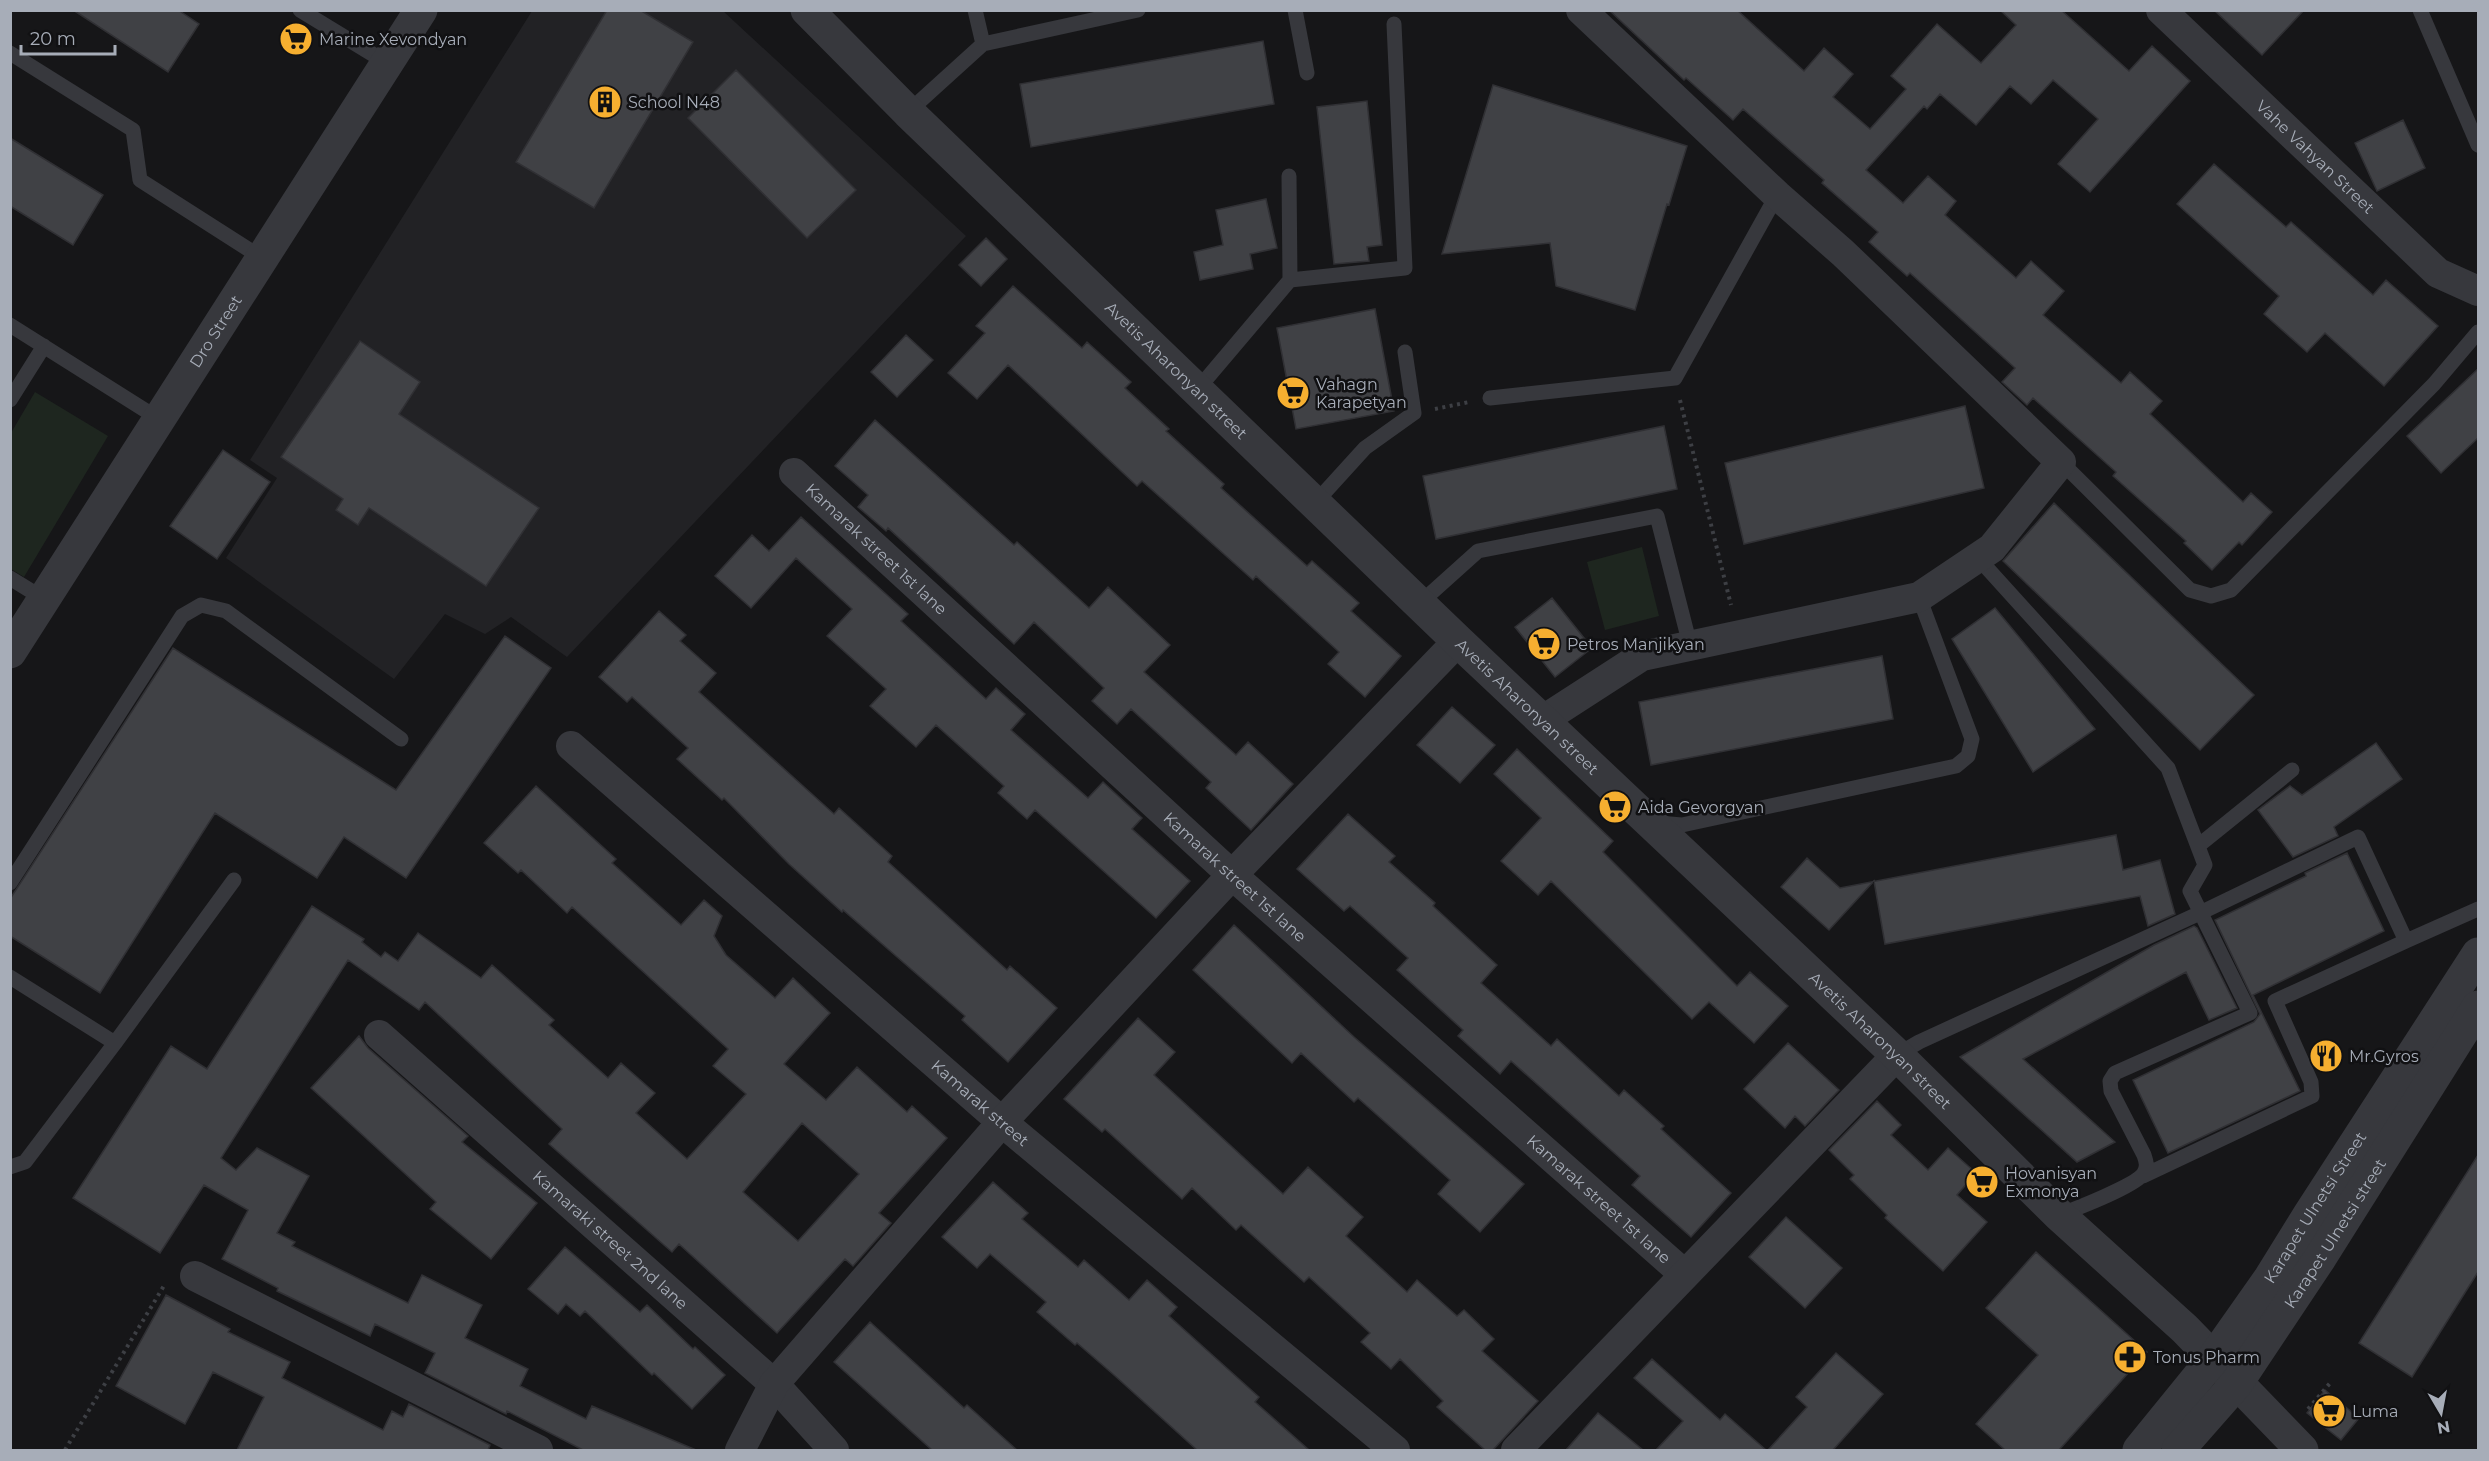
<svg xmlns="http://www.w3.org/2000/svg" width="2489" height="1461" font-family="Montserrat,sans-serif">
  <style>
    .built { fill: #222225 }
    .green { fill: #1e261f }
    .building { fill: #404145; stroke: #303034; stroke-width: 1.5; fill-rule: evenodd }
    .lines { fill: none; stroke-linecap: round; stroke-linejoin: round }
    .path { stroke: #3d3f44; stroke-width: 4; stroke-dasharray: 3 4.5; stroke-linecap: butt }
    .service { stroke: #37383d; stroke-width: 15 }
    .minor { stroke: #37383d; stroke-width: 30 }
    .tertiary { stroke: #37383d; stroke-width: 33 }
    .labels { text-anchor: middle; stroke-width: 5; stroke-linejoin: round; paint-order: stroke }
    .poi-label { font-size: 16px; fill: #a7adb8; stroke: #111113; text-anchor: start }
    .street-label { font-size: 16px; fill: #a7adb8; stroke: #111113 }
  </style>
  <rect width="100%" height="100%" fill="#161618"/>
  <!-- built -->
  <path class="built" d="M532 11H723L966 236 567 657 511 617 485 634 445 614 394 679 226 558 277 478 250 460Z"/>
  <!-- green -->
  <path class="green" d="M35 392 108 436 24 577 11 569V433Z
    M1642 547 1659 616 1605 630 1587 562Z"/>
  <!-- building -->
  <path class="building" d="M73 10H178L199 24 168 72Z
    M607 10H640L693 42 594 208 516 162Z
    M1609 10H1737L1804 71 1824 48 1853 74 1833 97 1870 129 1906 89 1891 76 1937 24 1981 63 2016 25 2000 10H2061L2129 71 2152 46 2190 81 2090 192 2058 164 2098 119 2053 80 2031 104 2010 86 1976 125 1940 94 1927 109 1924 106 1866 170 1903 203 1928 176 1956 201 1945 215 2016 278 2031 261 2064 291 2043 315 2121 383 2130 372 2162 401 2150 414 2243 502 2251 493 2272 512 2242 545 2239 542 2212 570 2184 543 2186 541 2113 476 2116 472 2033 398 2027 405 2002 382 2015 368 1910 273 1907 276 1869 242 1878 232 1822 183 1824 180 1743 109 1733 120 1686 78 1684 80Z
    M2214 10H2304L2262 55Z
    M1263 41 1274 104 1031 147 1020 84Z
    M736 70 856 190 807 238 688 118Z
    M1493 85 1687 146 1669 205 1667 204 1635 310 1556 286 1550 243 1442 254Z
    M1367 101 1382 245 1367 247 1369 261 1334 264 1317 107Z
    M2403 120 2425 168 2377 191 2355 143Z
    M10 138 103 195 73 245 10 206Z
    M2214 164 2286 227 2291 222 2373 295 2386 280 2438 326 2384 386 2325 333 2307 352 2264 314 2279 296 2177 204Z
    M1266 199 1277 248 1250 254 1253 269 1200 280 1194 252 1223 245 1216 210Z
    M986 238 1007 259 981 286 959 265Z
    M1013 286 1082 348 1087 342 1131 382 1125 388 1169 429 1166 431 1224 484 1221 488 1307 566 1312 561 1359 603 1351 611 1401 656 1365 697 1328 664 1339 652 1256 576 1253 580 1142 481 1137 486 1008 365 977 399 948 373 985 333 976 326Z
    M1375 309 1394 411 1296 429 1277 328Z
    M906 335 933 360 897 397 871 372Z
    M360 341 420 382 399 414 539 508 486 586 369 508 358 525 336 510 343 499 281 457Z
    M2478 369V438L2441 473 2407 436Z
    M1965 406 1984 488 1744 544 1725 463Z
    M875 420 1014 545 1017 542 1089 608 1108 587 1170 645 1144 672 1236 755 1248 742 1293 784 1251 830 1206 788 1211 782 1131 709 1117 724 1092 701 1104 688 1034 622 1014 644 888 528 886 531 858 507 868 495 835 466Z
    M1664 426 1677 489 1436 539 1423 476Z
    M223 450 270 482 217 559 170 526Z
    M2054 503 2254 695 2200 750 2003 561Z
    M801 517 908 614 901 621 986 699 996 688 1025 714 1011 730 1088 798 1103 782 1142 818 1132 829 1190 881 1156 918 1035 810 1027 819 998 793 1004 786 936 725 916 747 870 706 886 689 827 636 852 609 796 558 751 608 715 576 752 535 769 551Z
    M1552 598 1592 648 1555 677 1515 627Z
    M1995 608 2095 729 2033 772 1952 639Z
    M659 611 686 635 680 641 716 673 699 692 834 814 839 808 892 856 888 862 1007 970 1010 966 1057 1008 1008 1062 962 1020 965 1016 843 910 842 912 789 864 724 798 722 800 677 759 688 748 632 697 627 702 599 677Z
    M505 636 551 668 406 878 344 837 317 878 215 813 100 993 10 936V899L173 648 396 790Z
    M1882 656 1893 719 1651 765 1639 702Z
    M1452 707 1495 745 1460 783 1417 745Z
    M2376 743 2402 779 2334 827 2338 836 2293 857 2258 810 2290 786 2302 795Z
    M1517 749 1613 841 1603 852 1737 986 1750 972 1788 1006 1754 1043 1709 1002 1692 1019 1551 881 1538 895 1501 861 1541 818 1494 774Z
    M536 786 616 859 612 863 681 925 704 900 722 916 714 936 726 955 775 998 793 978 830 1013 784 1064 826 1100 857 1067 907 1112 912 1106 947 1138 879 1213 891 1223 853 1266 845 1259 777 1333 679 1244 672 1252 549 1144 562 1129 425 1002 419 1010 348 960 221 1158 236 1170 257 1148 309 1176 277 1233 295 1242 292 1246 408 1303 422 1275 482 1305 465 1338 528 1369 520 1386 586 1419 592 1406 696 1450H583L507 1411 506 1414 425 1373 435 1353 375 1324 370 1336 277 1291 278 1288 222 1259 248 1210 204 1185 160 1253 73 1198 171 1046 207 1069 312 906 364 939 362 942 381 957 385 952 398 961 418 933 481 978 492 965 554 1020 549 1025 608 1078 621 1063 655 1093 636 1113 687 1159 746 1094 713 1066 728 1049 572 907 567 913 521 870 518 873 484 843ZM802 1123 859 1174 798 1241 743 1192Z
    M1348 814 1395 856 1389 862 1435 903 1433 906 1497 965 1481 983 1551 1046 1557 1039 1619 1096 1624 1090 1664 1126 1661 1129 1731 1193 1691 1237 1632 1185 1640 1176 1511 1061 1500 1074 1458 1036 1463 1030 1397 970 1408 958 1350 906 1344 911 1297 869Z
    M2116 835 2123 870 2160 860 2175 914 2148 926 2140 896 1885 944 1874 881 1829 930 1781 887 1807 858 1840 888Z
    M2347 853 2384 931 2253 995 2300 1091 2168 1153 2133 1080 2254 1022 2260 1014 2215 920 2306 876 2305 873Z
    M1234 925 1354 1037 1524 1184 1480 1232 1438 1194 1450 1180 1358 1098 1354 1102 1301 1053 1292 1063 1193 970Z
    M2194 926 2197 928 2237 1008 2209 1020 2186 972 2023 1059 2115 1142 2077 1162 1960 1057 2154 945Z
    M1138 1018 1175 1052 1154 1075 1283 1194 1308 1167 1363 1217 1346 1236 1407 1292 1417 1280 1457 1316 1464 1310 1494 1339 1482 1351 1538 1401 1493 1450H1485L1437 1407 1443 1401 1400 1359 1391 1369 1361 1342 1370 1333 1309 1277 1304 1282 1241 1225 1236 1230 1192 1188 1182 1199 1105 1129 1102 1132 1064 1099Z
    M359 1036 368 1048 468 1136 462 1142 537 1203 491 1259 430 1209 436 1202 311 1088Z
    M1788 1043 1839 1090 1805 1126 1795 1116 1785 1128 1744 1089Z
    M1877 1101 1901 1125 1891 1135 1928 1170 1948 1148 1976 1173 1957 1195 1987 1222 1943 1271 1885 1218 1887 1215 1850 1179 1854 1175 1829 1150Z
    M2478 1155V1272L2412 1377 2359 1343Z
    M993 1182 1028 1213 1022 1219 1078 1267 1084 1260 1129 1300 1147 1280 1177 1307 1169 1316 1259 1397 1255 1402 1309 1450H1197L1114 1375 1077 1343 1075 1345 1037 1312 1046 1302 990 1254 977 1268 942 1237Z
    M1786 1217 1842 1268 1805 1308 1749 1257Z
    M565 1247 640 1312 647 1305 693 1349 695 1347 725 1375 692 1409 654 1373 652 1375 585 1311 580 1316 566 1304 558 1314 528 1289Z
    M2036 1252 2147 1352 2059 1450H2005L1976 1424 2038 1355 1986 1308Z
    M166 1295 230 1329 228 1332 290 1362 282 1378 383 1430 392 1411 403 1417 409 1404 490 1445 488 1450H237L264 1397 213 1372 185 1424 116 1386Z
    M870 1322 964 1408 967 1405 1017 1450H932L834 1362Z
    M1836 1353 1883 1394 1833 1450H1768L1807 1407 1796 1397Z
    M1652 1359 1720 1420 1725 1414 1766 1450H1656L1683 1421 1634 1378Z
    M2325 1390 2359 1418 2341 1440 2307 1413Z
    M1598 1413 1643 1450H1566Z"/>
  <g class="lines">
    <!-- path -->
    <path class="path" d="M1680 400 1731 605
      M1435 409 1469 402
      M2308 1409 2331 1382
      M65 1450 165 1284"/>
    <!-- service -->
    <path class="service" d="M300 10 387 63
      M975 10 983 44
      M1295 10 1307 73
      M2420 10 2478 145
      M10 53 133 130 140 180 262 258
      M908 112 983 44 1138 10
      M1290 280 1405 268 1394 24
      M10 325 159 419
      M1197 390 1290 280 1289 176
      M1490 398 1675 378 1777 195
      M10 400 44 346
      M2061 462 2190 590 2211 596 2231 590 2434 384 2478 332
      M1315 503 1365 448 1414 413 1405 352
      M1978 558 2168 768 2205 865 2190 891 2250 1013 2115 1073 2110 1081 2111 1091 2144 1155C2146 1161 2148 1166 2144 1173 2137 1185 2075 1209 2059 1215
      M10 578 44 599
      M1419 604 1478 551 1657 516 1690 645
      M1658 823 1682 825 1956 766 1968 756 1972 739 1919 597
      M2198 846 2292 770
      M10 883 182 616 201 605 226 611 401 739
      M2406 941 2478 909
      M10 977 115 1043 234 880
      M1897 1055 1919 1042 2200 913 2358 837 2406 941 2275 1001 2311 1082 2312 1096 2143 1176
      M10 1167 25 1162 115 1043"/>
    <!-- minor -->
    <g class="minor">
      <path id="s1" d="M2161 10 2438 273 2478 291"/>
      <path id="s2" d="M794 473 1232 875 1684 1274"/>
      <path d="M1543 720 1642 656 1919 597 1992 548 2061 462 1843 253 1777 195 1581 10"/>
      <path id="s3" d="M571 746 1002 1122 1395 1450"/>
      <path id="s4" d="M379 1035 774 1384 834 1450"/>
      <path d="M195 1276 538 1450"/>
      <path d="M740 1450 774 1384 1002 1122 1232 875 1458 641"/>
      <path d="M1516 1450 1897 1055"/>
    </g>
    <!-- tertiary -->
    <g class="tertiary">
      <path id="s5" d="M807 10 908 112 1458 641 1897 1055 2059 1215 2185 1329 2302 1450"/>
      <path id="s6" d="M10 652 421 10"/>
      <path id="s7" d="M2139 1450 2213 1359 2270 1278 2309 1215 2478 954"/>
      <path id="s8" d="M2178 1450 2236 1384 2320 1258 2478 1007"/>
    </g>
  </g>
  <!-- icons -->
  <defs>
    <g id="supermarket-disc" transform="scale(1.725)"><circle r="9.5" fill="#f6af30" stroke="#111113"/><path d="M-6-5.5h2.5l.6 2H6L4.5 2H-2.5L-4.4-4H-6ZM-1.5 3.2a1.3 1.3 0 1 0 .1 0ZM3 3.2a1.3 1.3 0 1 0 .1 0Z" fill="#111"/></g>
    <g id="building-disc" transform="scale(1.725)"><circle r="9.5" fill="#f6af30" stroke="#111113"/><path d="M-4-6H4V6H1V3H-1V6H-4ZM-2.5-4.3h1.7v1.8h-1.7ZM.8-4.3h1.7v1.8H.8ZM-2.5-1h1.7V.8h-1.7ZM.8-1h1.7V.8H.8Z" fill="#111"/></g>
    <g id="restaurant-disc" transform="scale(1.725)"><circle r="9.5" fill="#f6af30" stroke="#111113"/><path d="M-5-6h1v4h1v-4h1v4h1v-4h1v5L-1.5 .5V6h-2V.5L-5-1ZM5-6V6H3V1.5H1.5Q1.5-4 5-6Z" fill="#111"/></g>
    <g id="pharmacy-disc" transform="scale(1.725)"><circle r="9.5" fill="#f6af30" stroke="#111113"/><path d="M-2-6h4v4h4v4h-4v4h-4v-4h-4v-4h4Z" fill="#111"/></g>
  </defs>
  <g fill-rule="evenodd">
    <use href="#supermarket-disc" x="296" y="39"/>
    <use href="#building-disc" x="605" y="102"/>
    <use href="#supermarket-disc" x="1293" y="393"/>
    <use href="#supermarket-disc" x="1544" y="644"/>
    <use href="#supermarket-disc" x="1615" y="807"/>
    <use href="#restaurant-disc" x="2326" y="1056"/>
    <use href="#supermarket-disc" x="1982" y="1182"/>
    <use href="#pharmacy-disc" x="2130" y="1357"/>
    <use href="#supermarket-disc" x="2329" y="1411"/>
  </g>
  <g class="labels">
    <!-- poi labels -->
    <g class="poi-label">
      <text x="319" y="45">Marine Xevondyan</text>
      <text x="628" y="108">School N48</text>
      <text x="1316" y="390">Vahagn<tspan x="1316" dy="18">Karapetyan</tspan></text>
      <text x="1567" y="650">Petros Manjikyan</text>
      <text x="1638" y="813">Aida Gevorgyan</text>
      <text x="2349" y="1062">Mr.Gyros</text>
      <text x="2005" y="1179">Hovanisyan<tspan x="2005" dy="18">Exmonya</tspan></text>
      <text x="2153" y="1363">Tonus Pharm</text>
      <text x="2352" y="1417">Luma</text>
    </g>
    <!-- street labels -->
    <g class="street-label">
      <text dy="6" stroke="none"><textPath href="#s1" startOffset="213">Vahe Vahyan Street</textPath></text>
      <text dy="6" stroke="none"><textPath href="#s6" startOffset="381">Dro Street</textPath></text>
      <text dy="6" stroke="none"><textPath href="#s5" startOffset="516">Avetis Aharonyan street</textPath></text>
      <text dy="6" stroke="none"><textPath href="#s2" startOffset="112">Kamarak street 1st lane</textPath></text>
      <text dy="6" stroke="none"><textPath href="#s5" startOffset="1002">Avetis Aharonyan street</textPath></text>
      <text dy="6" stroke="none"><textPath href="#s2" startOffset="598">Kamarak street 1st lane</textPath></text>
      <text dy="6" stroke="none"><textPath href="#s5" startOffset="1488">Avetis Aharonyan street</textPath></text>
      <text dy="6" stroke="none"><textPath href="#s3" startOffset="543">Kamarak street</textPath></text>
      <text dy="6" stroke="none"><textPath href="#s2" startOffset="1084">Kamarak street 1st lane</textPath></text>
      <text dy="6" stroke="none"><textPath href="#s7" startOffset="300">Karapet Ulnetsi Street</textPath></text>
      <text dy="6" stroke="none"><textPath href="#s8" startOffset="268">Karapet Ulnetsi street</textPath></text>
      <text dy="6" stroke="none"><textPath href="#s4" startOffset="309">Kamaraki street 2nd lane</textPath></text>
    </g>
  </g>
  <!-- border -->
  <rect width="2489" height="1461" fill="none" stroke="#a7adb8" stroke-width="24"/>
  <!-- north arrow -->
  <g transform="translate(2441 1413) rotate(170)" stroke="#111113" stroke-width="4.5" paint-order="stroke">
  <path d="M0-4.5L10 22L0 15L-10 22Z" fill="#a7adb8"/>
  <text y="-9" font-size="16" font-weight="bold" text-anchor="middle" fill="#a7adb8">N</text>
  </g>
  <!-- scale -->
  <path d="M21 45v9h94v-9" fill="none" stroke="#a7adb8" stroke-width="3"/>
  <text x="30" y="45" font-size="18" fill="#a7adb8" stroke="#111113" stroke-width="4.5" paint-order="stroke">20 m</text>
</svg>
